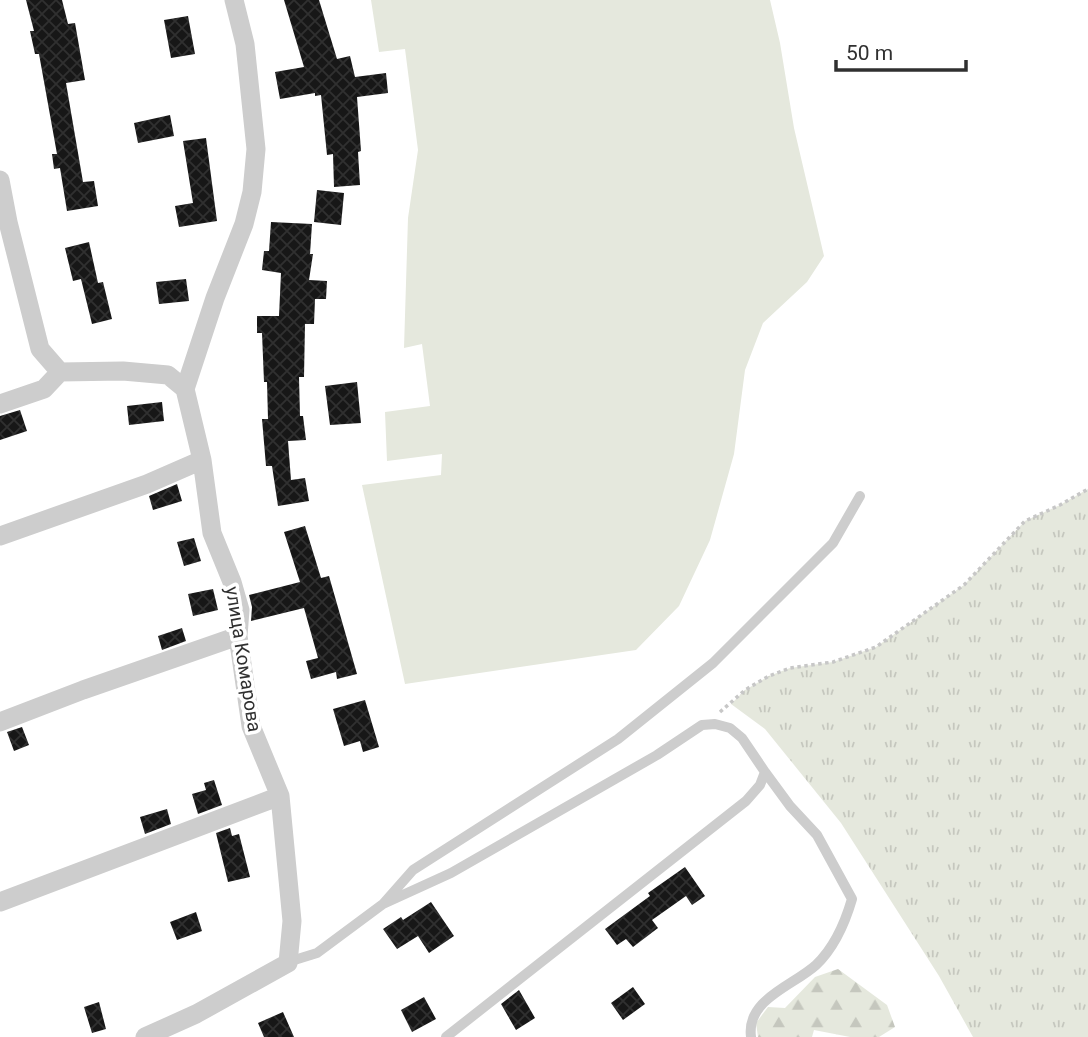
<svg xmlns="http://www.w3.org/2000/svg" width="1088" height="1037" font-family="Roboto,sans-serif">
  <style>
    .grass { fill: url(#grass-tufts) }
    .forest { fill: url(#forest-firs) }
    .garden { fill: #e5e8dd }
    .building { fill: url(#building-cross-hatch) }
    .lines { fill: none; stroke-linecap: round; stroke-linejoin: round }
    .path { stroke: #c7c7c7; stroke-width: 3.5; stroke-dasharray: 3.5 3.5; stroke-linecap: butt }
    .service { stroke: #cdcdcd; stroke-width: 10 }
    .minor { stroke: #cdcdcd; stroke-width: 19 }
    .labels { text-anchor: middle; stroke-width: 7; stroke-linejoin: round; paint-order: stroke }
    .street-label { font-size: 19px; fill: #303030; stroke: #fff }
  </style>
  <defs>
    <pattern id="grass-tufts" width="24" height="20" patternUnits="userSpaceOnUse" patternTransform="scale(1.75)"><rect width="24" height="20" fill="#e5e8dd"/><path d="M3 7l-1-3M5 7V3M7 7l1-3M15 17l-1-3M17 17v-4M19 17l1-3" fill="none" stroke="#c5c7be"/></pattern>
    <pattern id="forest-firs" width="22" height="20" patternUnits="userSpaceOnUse" patternTransform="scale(1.75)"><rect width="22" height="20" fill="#e5e8dd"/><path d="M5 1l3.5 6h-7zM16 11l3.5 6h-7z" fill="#c5c7be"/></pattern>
    <pattern id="building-cross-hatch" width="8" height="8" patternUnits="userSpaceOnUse" patternTransform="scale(1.75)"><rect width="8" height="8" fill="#171717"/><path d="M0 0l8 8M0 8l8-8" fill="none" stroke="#303030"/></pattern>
  </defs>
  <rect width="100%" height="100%" fill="#fff"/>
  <!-- grass -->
  <path class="grass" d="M1088 489V1037H973L939 976 841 823 765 729 731 704 745 690 769 676 790 668 833 662 876 647 964 585 1025 521 1060 505Z"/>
  <!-- forest -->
  <path class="forest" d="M838 969 887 1005 895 1027 879 1037H850L814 1030 812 1037H758L756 1023 768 1007 785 1008 815 977Z"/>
  <!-- garden -->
  <path class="garden" d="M371 0H770L780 43 794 128 824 256 807 282 763 323 745 370 734 454 710 540 679 606 636 650 405 684 362 485 441 475 442 454 387 461 385 412 430 406 422 344 404 348 408 218 418 150 405 49 379 52Z"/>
  <!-- building -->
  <path class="building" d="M26 0H62L68 24 75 23 85 80 66 83 83 182 94 181 98 206 67 211 60 168 54 169 52 154H57L39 54H35L30 31H34Z
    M284 0H319L337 59 350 56 355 77 386 73 388 93 357 97 361 151 358 152 360 185 334 187 333 154 327 155 321 95 315 96V93L280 99 275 72 304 67Z
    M188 16 195 54 171 58 164 20Z
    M170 115 174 136 138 143 134 123Z
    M206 138 217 221 179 227 175 206 193 203 183 141Z
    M317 190 344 193 341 225 314 222Z
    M271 222 312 224 310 254H313L309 280 327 281 326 299H315L314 324H305L304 377H299L300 416H303L306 440 288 441 291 480 305 478 309 501 278 506 272 466H266L262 419H268L267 382H264L262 333H257V316H279L281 273 262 270 264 251H269Z
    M89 242 98 283 103 282 112 319 92 324 81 279 73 281 65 248Z
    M186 279 189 301 159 304 156 282Z
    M357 382 361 423 330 425 325 386Z
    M162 402 164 421 129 425 127 406Z
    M20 410 27 431 0 440V416Z
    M177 484 182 501 153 510 149 496Z
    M305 526 321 578 329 576 357 674 337 679 336 672 311 679 306 661 318 658 304 608 251 621 252 607 249 595 300 582 284 532Z
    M194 538 201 561 184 566 177 542Z
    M213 589 218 610 193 616 188 594Z
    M182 628 186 641 162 650 158 636Z
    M365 700 379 747 363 752 360 741 344 746 333 709Z
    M22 727 29 745 14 751 7 732Z
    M214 780 222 805 198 814 192 794 206 790 204 783Z
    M167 809 171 824 145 834 140 817Z
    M230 828 232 836 239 834 250 877 228 882 216 833Z
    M685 867 705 896 692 905 686 896 652 920 658 928 633 947 626 939 617 945 605 929 650 896 648 893Z
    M431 902 454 936 429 953 418 936 397 949 383 929 401 917 403 920Z
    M196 912 202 931 177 940 170 922Z
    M633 987 645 1004 623 1020 611 1003Z
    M519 990 535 1018 516 1030 501 1004Z
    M424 997 436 1019 412 1032 401 1010Z
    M99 1002 106 1029 92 1033 84 1007Z
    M283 1012 294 1037H264L258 1023Z"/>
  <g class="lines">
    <!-- path -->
    <path class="path" d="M720 712 745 690 769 676 790 668 833 662 876 647 964 585 1025 521 1060 505 1088 489"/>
    <!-- service -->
    <path class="service" d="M383 904 451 873 657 755 702 725 715 724 730 728 742 738 765 772 760 785 746 801 446 1037
      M288 962 317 953 383 904 413 870 618 739 713 663 833 543 860 496
      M751 1037C746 999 793 986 816 965 835 947 845 923 852 899L817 835 790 806 765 772"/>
    <!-- minor -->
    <path class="minor" d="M0 180 8 222 40 349 60 372
      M0 404 44 389 60 372 123 371 168 375 185 389
      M0 536 147 484 202 460
      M0 722 83 690 238 636
      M0 902 280 796
      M145 1037 196 1014 288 963 292 921 280 796 251 726 238 636 240 610 232 582 212 533 202 460 185 389 215 298 244 224 252 192 256 149 245 44 234 0"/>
  </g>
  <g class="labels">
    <!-- street labels -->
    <g class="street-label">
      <text transform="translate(244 659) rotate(81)" y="7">улица Комарова</text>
    </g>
  </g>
  <!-- scale -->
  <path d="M836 60v10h130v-10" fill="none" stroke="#303030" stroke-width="3.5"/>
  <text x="846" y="60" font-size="21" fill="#303030" stroke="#ffffff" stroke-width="5" paint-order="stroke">50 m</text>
</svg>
